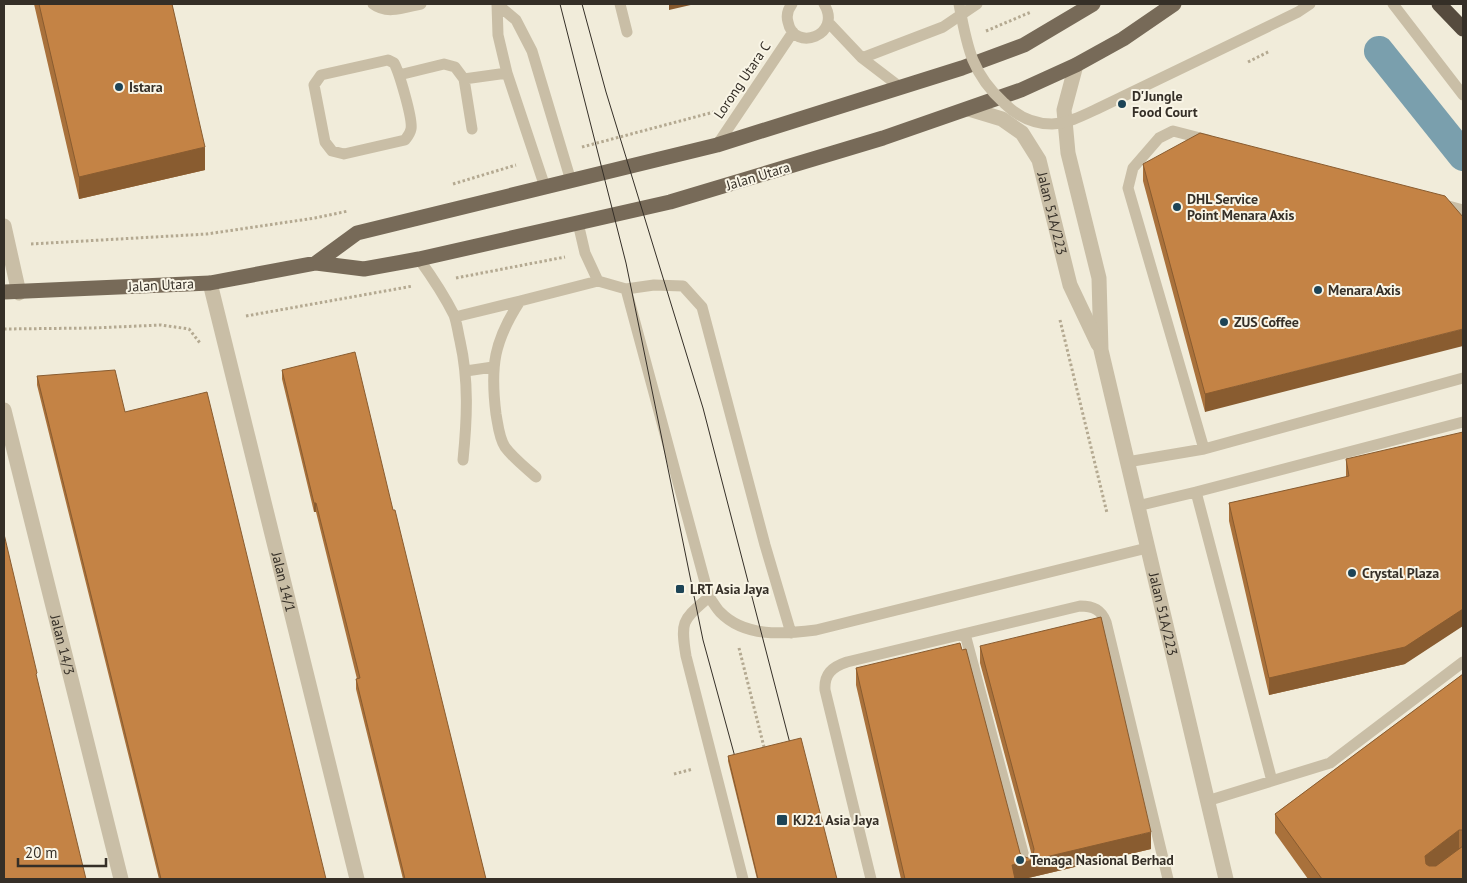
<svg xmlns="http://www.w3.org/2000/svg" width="1467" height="883" font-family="'PT Sans',sans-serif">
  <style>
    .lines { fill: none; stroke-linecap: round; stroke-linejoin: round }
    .canal { stroke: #7a9fad; stroke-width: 30 }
    .path { stroke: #b4a991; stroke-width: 3; stroke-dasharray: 2.5 2.5; stroke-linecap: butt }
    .lane { stroke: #c9bea6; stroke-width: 11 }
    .street { stroke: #c9bea6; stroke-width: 15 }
    .primary { stroke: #776a58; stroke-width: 15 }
    .highway { stroke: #564b3e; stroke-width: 15 }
    .tram { stroke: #352f27; stroke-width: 1 }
    .lane-bridge { stroke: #c9bea6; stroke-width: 11 }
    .wall { fill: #a9713b }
    .shaded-wall { fill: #895c30 }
    .building { fill: #c48345; stroke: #895c30 }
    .poi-dot { fill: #1d4456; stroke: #f9f5e6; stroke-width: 2 }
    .labels { text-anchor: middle; stroke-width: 4; stroke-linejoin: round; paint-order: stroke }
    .street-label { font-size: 14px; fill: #352f27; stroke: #f9f5e6 }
    .poi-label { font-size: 14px; font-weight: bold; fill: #352f27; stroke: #f9f5e6; text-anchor: start }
  </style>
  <rect width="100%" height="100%" fill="#f1ecda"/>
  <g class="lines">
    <!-- canal -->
    <path class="canal" d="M1379 51 1463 156"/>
    <!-- path -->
    <path class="path" d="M986 31 1031 12
      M1248 62 1270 51
      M582 147 714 112
      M453 184 516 165
      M31 244 207 234 315 218 348 211
      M456 278 565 257
      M246 316 413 286
      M1060 320 1107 513
      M4 329 93 328 161 325 189 329 200 343
      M739 648 765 751
      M674 774 693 769"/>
    <!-- lane -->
    <path class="lane" d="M373 4C387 15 406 7 421 4
      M497 4 516 20 532 51 571 181
      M497 4 498 35 507 73 545 187
      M620 4 627 32
      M792 4C788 9 786 15 788 22 794 53 843 35 824 4
      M1393 4 1463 95
      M828 22 862 58 900 87
      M862 58 943 27 977 4
      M388 60 394 63C399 72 413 119 411 129 410 134 408 136 405 140L344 154 332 151 325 142 314 85 321 75Z
      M399 75 444 64 455 67 464 79 507 73
      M464 79 472 129
      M1208 140 1173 131 1159 138 1133 168 1128 188 1204 449 1463 378
      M717 145 793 32
      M1441 204 1463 210
      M578 223 585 253 598 281 626 289 709 597C713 602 716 608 720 612 745 638 784 634 816 630L1147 548
      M419 259C432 277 444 295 454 315 457 323 458 333 460 341 469 381 467 420 463 460
      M626 289 654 285 683 286 702 307 765 545 791 633
      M455 317 520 301
      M466 371 493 367
      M1127 462 1204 449
      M536 477C526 468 513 458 505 447 499 438 498 425 496 414 490 366 494 341 520 301L598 281
      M1196 492 1272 781
      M1137 506 1196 492 1463 422
      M709 597C683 620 680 620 686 656L743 879
      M965 634 1027 868
      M1207 801 1330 763 1463 662
      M871 879 825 690C824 674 832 667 847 662L1080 606C1094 606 1101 610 1106 622L1168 879"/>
    <!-- street -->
    <g class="street">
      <path id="s1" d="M1076 65 1064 110 1068 153 1099 278 1101 350 1226 879"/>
      <path id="s2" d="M969 109 1002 119 1022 133 1039 160 1070 285 1098 344"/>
      <path d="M4 226 19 293"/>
      <path id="s3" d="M210 283 357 879"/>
      <path id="s4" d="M4 410 121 879"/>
    </g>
    <!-- primary -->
    <path class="primary" d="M316 263 357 233 717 145 962 68 1024 45 1093 4
      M4 292 210 283 316 263 364 269 419 259 670 202 883 138 1021 90 1076 65 1123 39 1174 4"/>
    <!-- highway -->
    <path class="highway" d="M1439 4 1463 29"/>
    <!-- tram -->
    <path class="tram" d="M560 4 626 263 703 640 738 768
      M582 4 606 92 703 408 793 755"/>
    <!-- lane-bridge -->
    <path class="lane-bridge" d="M959 4C967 46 971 73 1004 103 1017 116 1033 124 1052 124 1069 123 1084 115 1099 108L1298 12 1310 4"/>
  </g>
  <!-- wall -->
  <path class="wall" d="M34 4H172L205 170 79 199Z
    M1143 164 1445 196 1205 412 1143 181Z
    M282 370 393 510 486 879H403L356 689V679H357L316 512H314L282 379Z
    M37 376 125 412 326 879H159L37 385Z
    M1346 459 1405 664 1269 695 1229 521V503L1346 477Z
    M980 646 1151 849 1024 879H901L856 685V668L1020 853 1022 856 1028 858 1032 856 980 663Z
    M1463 674V879H1308L1275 833V814Z
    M728 756 837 879H757L728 761Z"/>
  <!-- shaded-wall -->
  <path class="shaded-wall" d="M676 4H695L669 10V5Z
    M205 147V170L79 199V177Z
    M1463 329V346L1205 412V394Z
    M314 503H316V512H314Z
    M1463 609V626L1405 664 1269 695V678Z
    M1459 830V850L1425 876V856Z
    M1151 832V849L1024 879H1012V865Z"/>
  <!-- building -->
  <path class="building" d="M39 4H172L205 147 79 177Z
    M1200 133 1445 196 1463 217V329L1205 394 1143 164Z
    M355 352 393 510H395L407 559 486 879H405L356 679 360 678 316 503H314L282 370Z
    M115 370 125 412 207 392 326 879H161L37 376Z
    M1463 432V609L1405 647 1269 678 1229 503 1349 476 1346 459Z
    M4 534 37 673 36 674 86 879H4Z
    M1101 617 1151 832 1012 865 1015 879H905L856 668 960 643 962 650 966 649 1020 853 1022 856 1028 858 1033 856 1034 849 980 646Z
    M1463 674V830H1459L1425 856 1426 864 1429 866H1436L1463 846V879H1322L1275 814Z
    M801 738 837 879H758L728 756Z"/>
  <!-- markers -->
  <g class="poi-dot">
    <circle cx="119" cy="87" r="5"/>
    <circle cx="1122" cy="104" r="5"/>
    <circle cx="1177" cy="207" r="5"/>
    <circle cx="1318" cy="290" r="5"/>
    <circle cx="1224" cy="322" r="5"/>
    <circle cx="1352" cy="573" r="5"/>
    <rect x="675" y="584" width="10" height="10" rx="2.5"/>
    <rect x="776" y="814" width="12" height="12" rx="2.5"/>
    <circle cx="1020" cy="860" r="5"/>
  </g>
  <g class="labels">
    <!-- street labels -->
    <g class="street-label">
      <text transform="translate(742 80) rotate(-56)" y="5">Lorong Utara C</text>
      <text transform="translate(758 176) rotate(-17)" y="5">Jalan Utara</text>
      <text dy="5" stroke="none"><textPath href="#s2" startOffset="146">Jalan 51A/223</textPath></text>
      <text transform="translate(161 285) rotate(-3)" y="5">Jalan Utara</text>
      <text dy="5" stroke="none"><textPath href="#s3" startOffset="308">Jalan 14/1</textPath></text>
      <text dy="5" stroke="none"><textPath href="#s1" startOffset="562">Jalan 51A/223</textPath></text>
      <text dy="5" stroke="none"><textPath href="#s4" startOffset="242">Jalan 14/3</textPath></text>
    </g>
    <!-- poi labels -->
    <g class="poi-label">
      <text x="129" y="92">Istara</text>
      <text x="1132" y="101">D'Jungle<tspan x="1132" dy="16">Food Court</tspan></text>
      <text x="1187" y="204">DHL Service<tspan x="1187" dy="16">Point Menara Axis</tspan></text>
      <text x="1328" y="295">Menara Axis</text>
      <text x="1234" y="327">ZUS Coffee</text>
      <text x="1362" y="578">Crystal Plaza</text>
      <text x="690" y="594">LRT Asia Jaya</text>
      <text x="793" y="825">KJ21 Asia Jaya</text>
      <text x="1030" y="865">Tenaga Nasional Berhad</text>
    </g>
  </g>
  <!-- border -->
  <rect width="1467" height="883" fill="none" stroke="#352f27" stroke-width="10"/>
  <!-- scale -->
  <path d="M18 858v8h88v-8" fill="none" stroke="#352f27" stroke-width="2.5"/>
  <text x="25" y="858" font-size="15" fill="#352f27" stroke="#f9f5e6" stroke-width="4" paint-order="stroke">20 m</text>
</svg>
